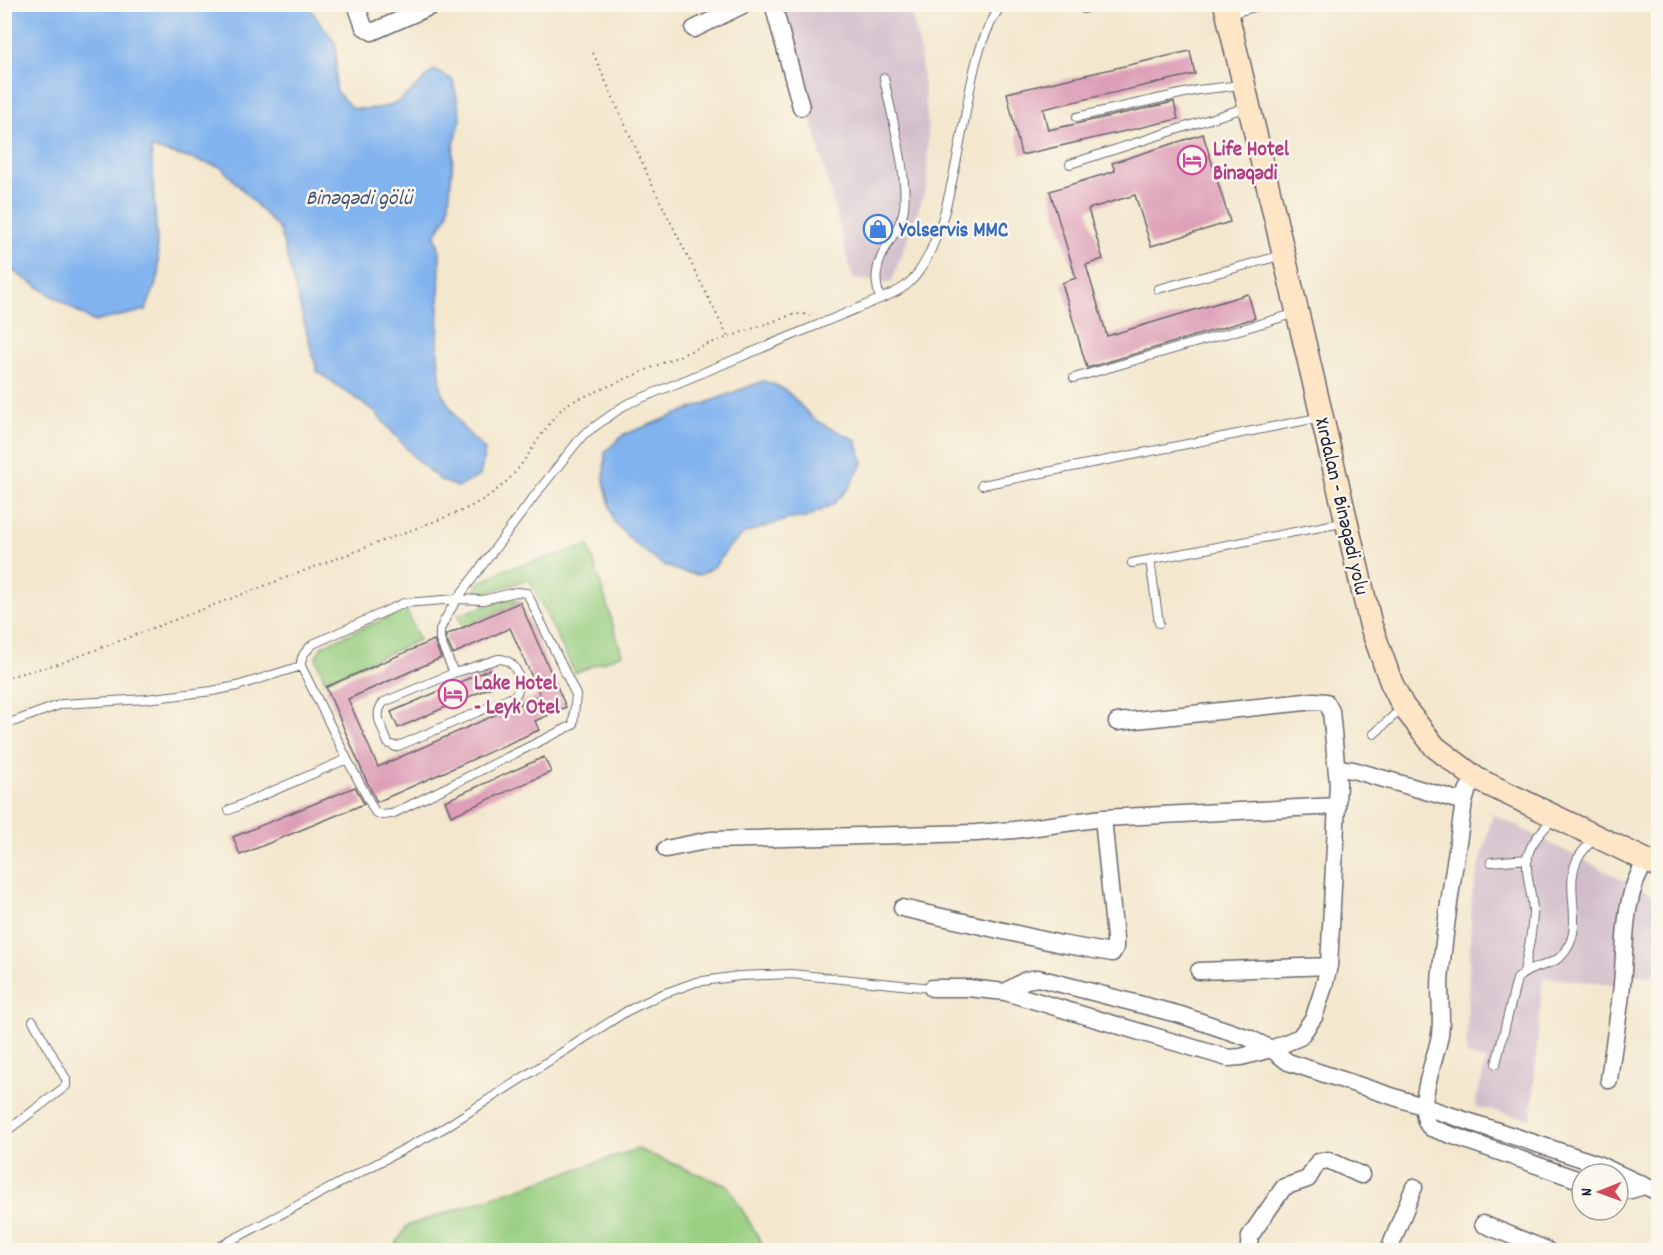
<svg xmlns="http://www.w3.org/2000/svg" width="1663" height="1255" font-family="Dekko,sans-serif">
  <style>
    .industrial { fill: #d1bdca }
    .green { fill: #98cf81; stroke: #5d785e; stroke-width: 1.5 }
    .water { fill: #81b3ee; stroke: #526a94; stroke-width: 1.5 }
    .building { fill: #dd9fb7 }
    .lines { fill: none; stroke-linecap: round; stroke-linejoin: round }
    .service-casing { stroke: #6b676e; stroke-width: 10 }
    .minor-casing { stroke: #6b676e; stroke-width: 19 }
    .secondary-casing { stroke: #6b676e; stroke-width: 25 }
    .path { stroke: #6b676e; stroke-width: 2; stroke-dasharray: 1.5 4.5; stroke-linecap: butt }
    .service { stroke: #fff; stroke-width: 8 }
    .minor { stroke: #fff; stroke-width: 16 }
    .secondary { stroke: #fde5c5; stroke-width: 22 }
    .labels { text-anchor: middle; stroke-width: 5; stroke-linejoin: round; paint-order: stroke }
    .hotel-label { font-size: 21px; font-weight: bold; fill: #b23c85; stroke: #fbf7ec; text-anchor: start }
    .shop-label { font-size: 21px; font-weight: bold; fill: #366cbe; stroke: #fbf7ec; text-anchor: start }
    .street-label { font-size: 21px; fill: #22223b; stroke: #fbf7ec }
    .water-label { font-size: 22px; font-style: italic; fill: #43557a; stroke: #fbf7ec }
  </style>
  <rect width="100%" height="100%" fill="#fbf7ec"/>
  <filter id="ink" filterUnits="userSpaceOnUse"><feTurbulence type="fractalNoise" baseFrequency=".0167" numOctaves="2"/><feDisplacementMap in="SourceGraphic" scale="12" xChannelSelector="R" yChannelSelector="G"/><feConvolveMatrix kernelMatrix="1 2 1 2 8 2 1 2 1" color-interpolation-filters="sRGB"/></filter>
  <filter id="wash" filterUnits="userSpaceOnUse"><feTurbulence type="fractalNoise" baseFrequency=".008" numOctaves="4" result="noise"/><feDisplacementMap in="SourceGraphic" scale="24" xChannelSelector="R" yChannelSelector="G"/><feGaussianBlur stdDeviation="1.35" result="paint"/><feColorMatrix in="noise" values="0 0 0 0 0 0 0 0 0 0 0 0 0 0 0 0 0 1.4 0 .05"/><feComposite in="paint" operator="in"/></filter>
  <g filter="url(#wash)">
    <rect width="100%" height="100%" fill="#f3e7cd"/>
    <!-- industrial -->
    <path class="industrial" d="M782 5H910L920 50 928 128 927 186 891 283 853 279Z
      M1493 814 1658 898V977L1632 974 1631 987 1543 977 1531 1119 1475 1107 1486 1060 1466 1055 1472 895Z"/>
    <!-- green -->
    <path class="green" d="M589 546 622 654 575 673 529 579 482 594 475 593 479 583 503 570Z
      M511 598 520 602 463 628 458 615Z
      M406 609 419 640 325 681 316 657 322 646Z
      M637 1149 728 1186 766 1250H392L407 1226Z"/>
    <!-- water -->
    <path class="water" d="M4 5H307L336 44V91L352 108C396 113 404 98 434 70L453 80 461 119 454 144 448 214 435 235 440 252 438 356 442 394 463 428 485 450 480 476 458 487 440 480 416 459 375 412 317 371 280 230 221 167 151 148 159 275 146 310 94 322 5 266Z
      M763 381C790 387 794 401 813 418 824 427 843 433 856 440L863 463 848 489 832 505 805 518 789 519 745 533 729 547 715 566 700 575 682 572 663 565 635 544 614 522 604 481 605 452 623 435Z"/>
    <g id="blocks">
      <!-- building -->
      <path class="building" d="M1190 51 1195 74 1043 109 1048 130 1174 102 1178 119 1021 155 1007 93Z
        M1203 134 1230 222 1151 246 1135 195 1088 209 1103 259 1086 265 1107 336 1248 294 1255 318 1087 368 1062 283 1076 278 1050 191 1115 171 1112 163Z
        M520 602 566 707 535 721 539 730 377 802 367 782 326 687 434 640 441 658 348 699 378 767 540 695 510 628 453 654 446 639V635Z
        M490 669 496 685 398 728 391 712Z
        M544 757 551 772 451 816 445 801Z
        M355 787 364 804 240 855 233 837Z"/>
    </g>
  </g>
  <g filter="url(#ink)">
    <use href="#blocks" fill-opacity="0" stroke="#6b676e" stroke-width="1.5"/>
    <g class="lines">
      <!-- service casing -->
      <g class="service-casing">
        <path id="service" d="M1084 9 1100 4
          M1229 14 1266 4
          M1077 117 1198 90 1241 85
          M1070 164 1247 107
          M1158 289 1283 255
          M880 299C878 291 875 281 877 272 880 248 901 231 904 208 908 173 891 114 884 78
          M1074 378 1297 313
          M982 485 1322 417
          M1150 560 1159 623
          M1132 563 1347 522
          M516 592 527 593 576 695 573 725 392 814 382 815 375 812 347 759 301 666C300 656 306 651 313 644L404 603 457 599 483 600Z
          M498 659C516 658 525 683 515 696L396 747 388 743C383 729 372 714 384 702L454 673Z
          M454 673 440 640V630L444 621 457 599 539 490 583 435 625 405 880 299C891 294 903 290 911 281 926 266 934 243 941 224 952 189 958 153 965 117 972 77 978 38 1002 4
          M4 725 62 704 146 699 212 691 237 686 301 666
          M1374 734 1403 707
          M229 810 347 759
          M1491 862 1528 859
          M1524 971C1528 950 1533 931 1533 910 1532 891 1522 867 1530 849 1535 837 1545 828 1553 819
          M1496 1064 1517 979C1531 963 1555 969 1567 949 1584 922 1563 886 1578 858 1583 850 1590 843 1596 836
          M4 1133 66 1086V1079L33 1021
          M213 1250 444 1128 627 1011 660 995 696 982 739 976 791 974 932 988"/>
      </g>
      <!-- minor casing -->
      <g class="minor-casing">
        <path id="minor" d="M356 4 364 27 372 32 436 4
          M773 4 801 107
          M694 29 745 4
          M1338 768 1353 770 1464 802
          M1477 779 1468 789 1464 802C1456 858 1446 914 1441 971 1438 992 1443 1013 1440 1035 1437 1056 1412 1113 1431 1128L1582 1181
          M666 849 710 840 976 833 1014 830 1103 818 1337 806
          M902 908 1061 944 1112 953 1115 948V938L1103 818
          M1199 971 1329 966
          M932 988H968L1005 992 1026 980 1038 978 1181 1015 1249 1038 1271 1049 1288 1062 1595 1163 1658 1192
          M1005 992 1228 1058 1241 1057 1271 1049 1300 1037 1314 1017 1324 986 1329 966 1330 947 1338 784 1331 711 1326 702 1315 701 1117 722
          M1609 1080C1613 1048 1619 1016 1622 984 1626 942 1622 896 1647 860
          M1618 1191 1631 1190 1644 1186
          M1483 1224 1547 1250
          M1252 1250 1249 1245 1250 1236 1284 1187 1308 1179 1318 1162 1328 1160 1361 1175
          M1389 1250 1414 1187"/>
      </g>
      <!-- secondary casing -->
      <g class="secondary-casing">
        <path id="secondary" d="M1225 4 1371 626 1391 682 1403 706 1435 747 1477 779 1658 866"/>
      </g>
      <!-- path -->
      <path class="path" d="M593 53 654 189 728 337
        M4 678 61 663 459 512C477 504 492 495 506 482 530 459 542 426 567 404L700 347 794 314H804L810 316"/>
      <!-- service -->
      <use href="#service" class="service"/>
      <!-- minor -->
      <use href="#minor" class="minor"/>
      <!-- secondary -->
      <use href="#secondary" class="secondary"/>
    </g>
  </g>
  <!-- icons -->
  <defs>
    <g id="hotel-ring" transform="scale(1.5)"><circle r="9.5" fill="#fbf7ec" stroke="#d1479c" stroke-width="1.5"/><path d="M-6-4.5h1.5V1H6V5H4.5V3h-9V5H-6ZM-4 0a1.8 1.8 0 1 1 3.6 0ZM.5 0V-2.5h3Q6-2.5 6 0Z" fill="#d1479c"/></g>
    <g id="shop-ring" transform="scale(1.5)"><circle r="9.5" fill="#fbf7ec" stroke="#3f7fe0" stroke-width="1.5"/><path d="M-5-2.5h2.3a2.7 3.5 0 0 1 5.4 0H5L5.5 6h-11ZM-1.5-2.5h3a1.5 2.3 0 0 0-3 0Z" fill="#3f7fe0"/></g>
  </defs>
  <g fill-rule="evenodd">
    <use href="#hotel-ring" x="1192" y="160"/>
    <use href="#shop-ring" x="878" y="229"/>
    <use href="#hotel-ring" x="453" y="694"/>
  </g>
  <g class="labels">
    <!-- hotel labels -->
    <g class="hotel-label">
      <text x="1213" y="155">Life Hotel<tspan x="1213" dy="24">Binəqədi</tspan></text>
      <text x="474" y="689">Lake Hotel<tspan x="474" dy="24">- Leyk Otel</tspan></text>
    </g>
    <!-- shop labels -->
    <g class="shop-label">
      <text x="899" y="236">Yolservis MMC</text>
    </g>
    <!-- street labels -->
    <g class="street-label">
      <text transform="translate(1343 506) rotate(77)" y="7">Xırdalan - Binəqədi yolu</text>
    </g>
    <!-- water labels -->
    <g class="water-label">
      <text x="359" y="204">Binəqədi gölü</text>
    </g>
  </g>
  <!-- margin -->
  <rect width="1663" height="1255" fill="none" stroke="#fbf7ec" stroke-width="24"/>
  <!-- north arrow -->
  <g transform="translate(1600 1192) rotate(269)"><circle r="28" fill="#fbf7ec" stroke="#a4a2a5" stroke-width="1.5"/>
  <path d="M0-4.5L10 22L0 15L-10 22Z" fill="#d1495b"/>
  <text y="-9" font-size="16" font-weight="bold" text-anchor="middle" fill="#22223b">N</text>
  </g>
</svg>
